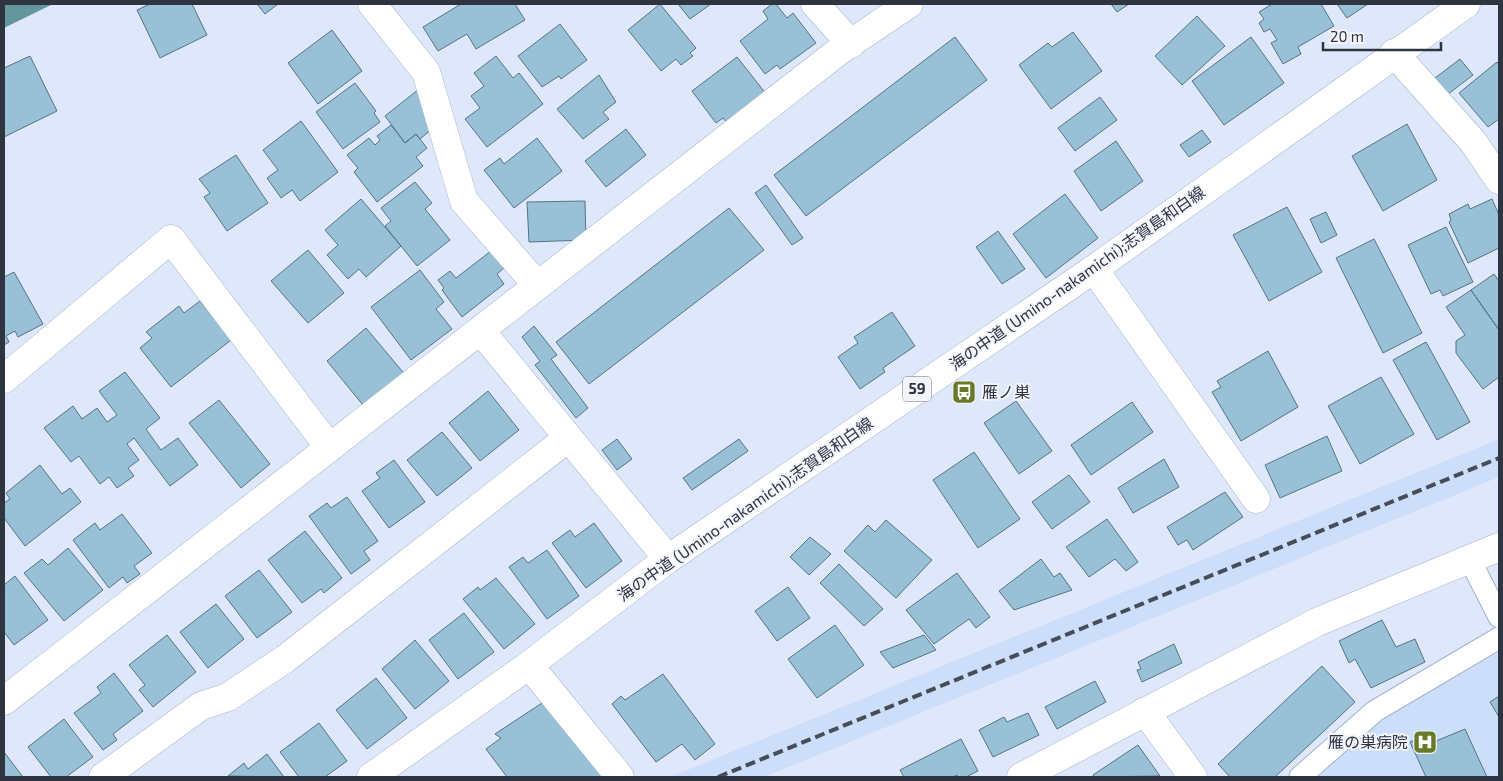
<svg xmlns="http://www.w3.org/2000/svg" width="1503" height="781" font-family="'Exo 2','Noto Sans JP',sans-serif">
  <style>
    .built { fill: #cddefa }
    .water { fill: #64969c }
    .building { fill: #98c0d7; stroke: #557485 }
    .lines { fill: none; stroke-linecap: round; stroke-linejoin: round }
    .service-casing { stroke: #a3b3cf; stroke-width: 23 }
    .minor-casing { stroke: #a3b3cf; stroke-width: 29 }
    .primary-casing { stroke: #a3b3cf; stroke-width: 29 }
    .service { stroke: #fff; stroke-width: 21 }
    .minor { stroke: #fff; stroke-width: 28 }
    .primary { stroke: #fff; stroke-width: 28 }
    .rail { stroke: #464d5a; stroke-width: 4; stroke-dasharray: 10 5; stroke-linecap: butt }
    .labels { text-anchor: middle; stroke-width: 4; stroke-linejoin: round; paint-order: stroke }
    .shield { fill: #f2f5fb; stroke: #696e78; stroke-width: 1 }
    .shield-label { font-size: 15px; font-weight: bold; fill: #2e3440 }
    .street-label { font-size: 16px; fill: #2e3440; stroke: #f2f5fb }
    .poi-label { font-size: 16px; fill: #2e3440; stroke: #f2f5fb; text-anchor: start }
  </style>
  <rect width="100%" height="100%" fill="#dee8fa"/>
  <!-- built -->
  <path class="built" d="M1499 439V477L764 777H670Z
    M1499 653V777H1313L1387 706Z"/>
  <!-- water -->
  <path class="water" d="M4 4H53L4 28Z"/>
  <!-- building -->
  <path class="building" d="M150 4H192L207 35 160 58 137 10Z
    M257 4H278L265 14Z
    M461 4H515L525 20 476 49 467 34 438 51 423 27Z
    M660 4 696 48 690 53 693 56 681 65 676 59 661 71 628 30Z
    M678 4H711L690 19Z
    M772 4H776L787 18 793 13 816 43 780 69 777 65 765 74 740 41 768 19 763 11Z
    M1111 4H1129L1117 12Z
    M1272 4H1321L1334 26 1298 47 1301 54 1283 64 1271 43 1277 40 1270 29 1264 32 1259 23 1264 19 1259 12Z
    M1337 4H1368L1347 18Z
    M1197 16 1225 46 1182 85 1155 56Z
    M560 24 587 60 561 79 559 76 542 87 518 56Z
    M332 30 362 71 318 104 288 63Z
    M1073 32 1102 71 1051 109 1019 65 1048 43 1052 47Z
    M955 37 987 80 806 216 774 175Z
    M1251 37 1284 83 1224 125 1192 81Z
    M30 56 57 111 4 137V68Z
    M496 56 513 78 519 73 543 104 487 147 465 119 480 108 471 96 484 86 474 73Z
    M737 57 767 95 729 125 723 118 716 123 692 91Z
    M1460 59 1473 75 1447 95 1435 78Z
    M1497 62 1499 65V119L1488 127 1459 93Z
    M599 75 616 102 603 112 609 119 583 139 557 109Z
    M355 83 376 111 374 113 380 122 343 149 316 112Z
    M419 89 432 129 420 139 416 134 405 143 385 116Z
    M1100 97 1117 120 1075 151 1058 128Z
    M301 121 338 172 300 201 292 190 281 198 267 178 278 170 263 150Z
    M1407 124 1437 180 1383 211 1352 156Z
    M391 125 405 143 416 134 427 148 416 157 423 166 377 202 354 172 358 168 347 155 369 138 375 145 380 140 377 136Z
    M626 129 646 155 606 187 585 161Z
    M1202 130 1211 142 1189 157 1180 145Z
    M537 138 562 171 514 208 484 170 500 158 504 164Z
    M1116 141 1143 181 1101 211 1074 171Z
    M236 155 268 203 227 231 204 197 210 193 199 179Z
    M415 182 432 203 425 209 450 240 417 266 385 226 391 221 381 208Z
    M766 185 803 238 792 245 755 193Z
    M1065 194 1098 238 1046 278 1013 234Z
    M361 199 401 246 366 277 359 269 348 279 327 255 338 245 325 230Z
    M1492 199 1499 215V248L1468 263 1449 222 1451 220 1449 214 1468 204 1470 209Z
    M585 201 586 240 529 242 527 202Z
    M1287 207 1322 272 1269 301 1233 235Z
    M729 208 764 250 589 384 556 342Z
    M1326 212 1337 235 1321 243 1310 219Z
    M1446 227 1473 282 1443 296 1440 290 1431 294 1408 245Z
    M998 231 1025 269 1002 284 976 247Z
    M1374 239 1422 333 1383 353 1336 258Z
    M308 250 344 293 308 323 271 281Z
    M491 251 504 268 497 274 504 284 462 317 442 290 444 288 438 280 450 271 456 278Z
    M420 270 444 302 436 309 452 329 411 360 371 307Z
    M14 272 43 324 18 337 15 331 6 336 9 342 4 345V277Z
    M1494 274 1499 281V330L1471 290Z
    M1471 290 1499 330V377L1483 389 1456 353V341L1465 335 1446 307Z
    M200 301 231 340 171 387 140 348 152 338 146 332 179 306 184 313Z
    M892 312 915 346 883 368 885 372 860 389 838 357 858 343 854 337Z
    M534 326 557 355 551 359 588 408 576 418 535 365 540 361 522 337Z
    M366 328 407 377 367 410 327 361Z
    M1426 342 1470 422 1437 440 1393 360Z
    M1268 351 1298 407 1241 441 1212 392 1221 387 1217 381Z
    M125 372 160 418 146 429 161 450 178 438 198 465 170 486 134 438 127 444 139 460 128 468 134 476 117 488 109 477 100 484 79 456 71 462 44 428 73 406 82 419 97 408 107 422 117 415 99 391Z
    M1381 377 1414 434 1360 464 1328 406Z
    M488 391 519 430 480 461 449 423Z
    M219 400 270 464 241 488 189 423Z
    M1016 401 1052 451 1019 474 984 423Z
    M1132 402 1153 432 1091 475 1071 445Z
    M442 432 472 468 437 496 407 460Z
    M1327 436 1342 471 1280 498 1265 465Z
    M617 439 632 459 617 470 602 450Z
    M739 439 748 451 692 490 683 478Z
    M974 452 1020 519 978 548 933 480Z
    M1164 459 1179 487 1133 513 1118 488Z
    M394 460 425 502 389 528 362 491 380 478 376 473Z
    M40 465 62 494 70 488 81 502 25 546 4 518V503L10 499 6 493Z
    M1069 475 1090 502 1052 529 1032 502Z
    M1225 492 1243 517 1193 550 1187 540 1178 545 1167 527Z
    M347 497 378 541 364 551 370 560 351 574 309 516 327 503 331 508Z
    M122 514 152 553 134 566 140 574 127 583 123 577 109 588 73 540 95 523 100 530Z
    M1107 519 1138 562 1126 571 1115 559 1089 577 1066 547Z
    M886 520 932 560 896 598 844 551 868 525 875 532Z
    M594 523 622 561 586 588 552 543 570 530 575 537Z
    M305 531 342 578 324 593 321 589 302 603 268 560Z
    M810 537 831 554 809 575 790 557Z
    M68 548 103 590 64 621 24 573 42 559 48 565Z
    M547 550 579 596 547 619 509 567 523 557 528 563Z
    M1041 559 1054 577 1060 573 1072 590 1014 610 999 591Z
    M839 564 883 609 864 626 820 583Z
    M259 570 292 612 257 638 225 596Z
    M957 573 990 617 976 628 969 619 934 644 906 610Z
    M15 576 48 620 14 645 4 632V585Z
    M496 578 535 624 504 649 463 599 478 587 480 590Z
    M788 587 810 618 777 641 755 611Z
    M216 604 244 639 208 668 180 632Z
    M464 613 494 652 458 679 429 640Z
    M1382 620 1396 647 1415 639 1425 662 1371 688 1355 659 1349 663 1339 641Z
    M835 625 864 665 817 698 788 659Z
    M167 635 196 672 153 707 139 690 145 685 129 665Z
    M924 635 936 650 893 668 880 652Z
    M415 640 449 681 415 709 382 669Z
    M1174 644 1182 663 1142 682 1137 670 1141 669 1138 662Z
    M1322 666 1355 702 1275 777H1230L1218 764Z
    M114 673 143 711 113 734 117 740 103 750 74 713 101 693 97 687Z
    M663 674 715 744 695 760 682 744 656 762 612 704 621 696 625 700Z
    M376 678 407 718 367 749 336 710Z
    M1095 681 1106 702 1057 729 1045 707Z
    M1499 696V717L1490 702Z
    M545 701 603 777H507L486 749 501 738 495 734Z
    M1028 713 1039 735 993 757 979 730 1004 717 1007 722Z
    M64 719 93 757 66 777H51L28 747Z
    M319 723 347 761 325 777H299L280 752Z
    M1465 729 1487 777H1426L1410 742 1432 733 1436 741Z
    M961 739 978 771 966 777H958L957 775 953 777H904L900 770Z
    M1138 745 1160 776 1095 777 1093 775Z
    M4 752 23 777H4Z
    M267 754 284 777 228 776 244 763 248 769Z"/>
  <g class="lines">
    <!-- service casing -->
    <g class="service-casing">
      <path id="service" d="M1469 558 1499 617
        M1300 777 1375 711 1499 638"/>
    </g>
    <!-- minor casing -->
    <g class="minor-casing">
      <path id="minor" d="M372 4 426 72 464 201 537 285
        M815 4 851 44
        M1394 53 1474 143 1499 180
        M1094 269 1256 499
        M480 330 668 559
        M4 379 171 239 329 447
        M529 665 620 777
        M4 701 839 51 909 4
        M1145 711 1193 777
        M103 777 201 706 228 697 285 659 568 438
        M1021 777 1317 622 1499 547"/>
    </g>
    <!-- primary casing -->
    <g class="primary-casing">
      <path id="primary" d="M371 777 529 665 668 559 1094 269 1466 4"/>
    </g>
    <!-- service -->
    <use href="#service" class="service"/>
    <!-- minor -->
    <use href="#minor" class="minor"/>
    <!-- primary -->
    <use href="#primary" class="primary"/>
    <!-- rail -->
    <path class="rail" d="M718 777 1499 458"/>
  </g>
  <!-- icons -->
  <defs>
    <g id="bus-square" transform="scale(1.25)"><rect x="-9" y="-9" width="18" height="18" rx="4" fill="#677a29" stroke="#f2f5fb"/><path d="M-5-6H5V4H4V6H2V4H-2V6H-4V4H-5ZM-3.5-4V0h7V-4ZM-3.5 1.2v1.5H-2V1.2ZM2 1.2v1.5H3.5V1.2Z" fill="#fff"/></g>
    <g id="hospital-square" transform="scale(1.25)"><rect x="-9" y="-9" width="18" height="18" rx="4" fill="#677a29" stroke="#f2f5fb"/><path d="M-5-5h3v3.5h4V-5h3V5h-3V1.5h-4V5h-3Z" fill="#fff"/></g>
  </defs>
  <g fill-rule="evenodd">
    <use href="#bus-square" x="964" y="392"/>
    <use href="#hospital-square" x="1425" y="742"/>
  </g>
  <g class="labels">
    <!-- shield labels -->
    <rect class="shield" x="903" y="376.5" width="28" height="25" rx="4"/>
    <g class="shield-label">
      <text x="917" y="394">59</text>
    </g>
    <!-- street labels -->
    <g class="street-label">
      <text transform="translate(1077 278) rotate(-35)" y="6">海の中道 (Umino-nakamichi);志賀島和白線</text>
      <text transform="translate(745 509) rotate(-35)" y="6">海の中道 (Umino-nakamichi);志賀島和白線</text>
    </g>
    <!-- poi labels -->
    <g class="poi-label">
      <text x="982" y="398">雁ノ巣</text>
      <text x="1408" y="748" text-anchor="end">雁の巣病院</text>
    </g>
  </g>
  <!-- border -->
  <rect width="1503" height="781" fill="none" stroke="#2e3440" stroke-width="10"/>
  <!-- scale -->
  <path d="M1323 42v8h118v-8" fill="none" stroke="#2e3440" stroke-width="2.5"/>
  <text x="1330" y="42" font-size="15" fill="#2e3440" stroke="#f2f5fb" stroke-width="4" paint-order="stroke">20 m</text>
</svg>
